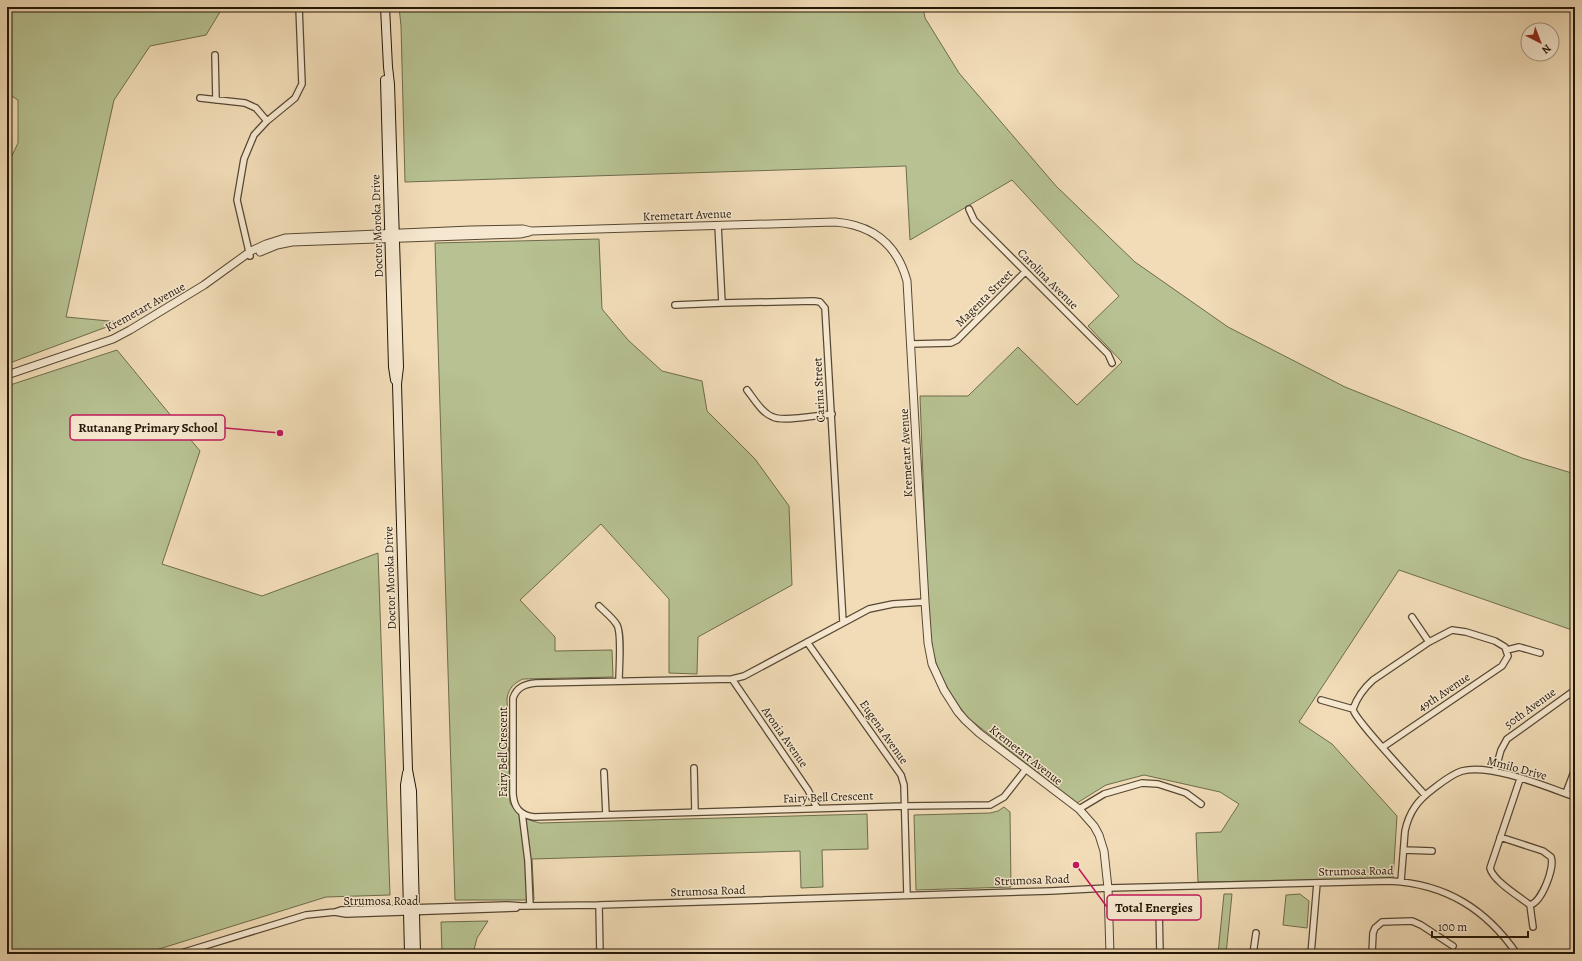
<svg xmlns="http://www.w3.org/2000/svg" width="1582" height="961" font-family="Alegreya,serif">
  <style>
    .grass { fill: #b7c191; stroke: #6e6c4c }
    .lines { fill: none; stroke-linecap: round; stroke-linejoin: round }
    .minor-casing { stroke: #574833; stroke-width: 8 }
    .tertiary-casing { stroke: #574833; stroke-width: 9 }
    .secondary-casing { stroke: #241707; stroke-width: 10 }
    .minor { stroke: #f6e8d0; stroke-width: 5.5 }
    .tertiary { stroke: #f6e8d0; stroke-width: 7 }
    .secondary { stroke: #f6e8d0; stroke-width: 8 }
    .labels { text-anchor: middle; stroke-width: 3; stroke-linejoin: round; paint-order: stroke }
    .street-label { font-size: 12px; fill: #241707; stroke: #f6e8d0 }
    .leader { fill: none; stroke: #c2185b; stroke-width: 1.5 }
    .callout-dot { fill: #c2185b; stroke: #f6e8d0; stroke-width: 1.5 }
    .callout { fill: #f6e8d0; stroke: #c2185b; stroke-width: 1.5 }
    .callout-label { font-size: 13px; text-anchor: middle; font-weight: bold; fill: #241707 }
  </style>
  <rect width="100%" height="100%" fill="#f1dcb7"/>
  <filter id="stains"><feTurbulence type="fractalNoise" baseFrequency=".005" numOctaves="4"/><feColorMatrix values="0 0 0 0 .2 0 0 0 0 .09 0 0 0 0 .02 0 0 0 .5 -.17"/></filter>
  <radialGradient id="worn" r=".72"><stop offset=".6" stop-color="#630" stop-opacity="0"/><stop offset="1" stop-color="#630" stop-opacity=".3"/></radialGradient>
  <!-- grass -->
  <path class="grass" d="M7 7H223L206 35 150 46 114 100 66 317 120 322 7 364V166L18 143V100L7 93Z
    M399 7H923L925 18 959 73 1056 186 1135 262 1228 327 1345 387 1522 458 1575 474V631L1399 570 1299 722 1332 744 1397 816 1393 879 1198 882 1196 833 1221 832 1239 804 1220 792 1144 775 1106 785 1077 803 968 718C955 701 943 683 936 663 927 631 927 589 926 557 924 503 922 449 920 396H968L1018 347 1077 405 1122 362 1088 326 1119 296 1012 180 910 240 906 166 405 182 401 26Z
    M599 239 602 309 628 340 662 371 702 381 707 411 755 459 789 506 792 585 698 637 697 674 669 673V599L601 524 520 600 555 637V651L612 650 613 677 523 679C514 683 509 688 507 698L510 803C519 817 524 819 540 823L867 814 868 849 822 850 823 887 801 888 800 851 532 859 534 900H455L435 243Z
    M117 350 200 451 162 564 262 596 378 553 390 895 326 897 143 954H7V386Z
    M1004 807 1010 812 1011 887 916 890 914 815 990 813 998 811Z
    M1224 894H1232L1226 954H1218Z
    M1300 894 1309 901 1307 928 1283 925 1286 895Z
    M488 921 477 938 473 954H442L441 922Z"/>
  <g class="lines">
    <!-- minor casing -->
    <g class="minor-casing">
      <path id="minor" d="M215 55 216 100
        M200 98 245 103 256 108 267 121
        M969 209 974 220 1108 354 1112 363
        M718 225 722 303
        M250 256 237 200 244 159 254 135 267 121 295 98 302 84 299 7
        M675 305 722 303 814 301 820 302 825 308 843 622
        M911 344 951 343 957 340 1025 272
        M747 390C754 399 762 413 773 417 783 422 819 415 832 414
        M925 602 893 604 869 609 744 676 732 679 536 683C525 684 517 687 513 698V794C514 808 520 815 534 817L905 806 990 805 1004 797 1026 769
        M599 606C605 612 613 618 617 625 622 634 619 669 619 681
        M1412 617 1429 642
        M807 642 901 775 904 785 907 895
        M1507 650 1519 647 1540 653
        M732 679 808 790 817 808
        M1321 700 1353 709
        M1383 747 1502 666 1508 656 1505 647 1495 641 1466 632 1452 630 1429 642 1373 680C1364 688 1357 698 1353 709 1354 719 1414 782 1425 795
        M694 768 695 812
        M1495 771 1501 750 1507 739 1575 690
        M604 772 606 815
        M1520 779 1490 868C1493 881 1520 897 1530 905L1533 927
        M1566 793 1575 769
        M1079 809 1104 794 1142 783 1158 784 1186 793 1201 804
        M522 813 528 861 530 906
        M1500 837 1543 851 1551 857C1555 867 1542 902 1530 905
        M1404 850 1432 851
        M1401 881 1405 831C1409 812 1418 800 1433 789 1442 782 1452 774 1462 771 1490 763 1547 787 1575 797
        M599 905 600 954
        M1159 906 1160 954
        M335 912 346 914 516 908
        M178 954 306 915 335 912 341 910 507 905 522 906 599 905 1051 891 1108 888 1390 881C1446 884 1486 909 1517 954
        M1253 954 1256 933
        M1311 954 1317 883
        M1372 954 1373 933 1375 928 1382 922 1412 921 1421 925 1453 946"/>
    </g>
    <!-- tertiary casing -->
    <g class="tertiary-casing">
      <path id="tertiary" d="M260 252 277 245 292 242 520 234 529 232
        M7 375 113 339 130 330 204 285 251 251 266 244 285 238 471 230 523 229 531 231 835 222C873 225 897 244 907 281L925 602 928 643 932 664 944 690 958 712 965 720 979 733 1079 809 1094 826 1099 835 1104 851 1108 888 1110 954"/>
    </g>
    <!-- secondary casing -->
    <g class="secondary-casing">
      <path id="secondary" d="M385 7 388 67 390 84 399 367 397 384 408 770 412 791 416 954
        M385 80 393 367 395 380
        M407 773 405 785 409 954"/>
    </g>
    <!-- minor -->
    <use href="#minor" class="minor"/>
    <!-- tertiary -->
    <use href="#tertiary" class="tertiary"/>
    <!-- secondary -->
    <use href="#secondary" class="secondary"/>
  </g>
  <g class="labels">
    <!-- street labels -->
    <g class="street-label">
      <text transform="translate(687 215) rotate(-2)" y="4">Kremetart Avenue</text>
      <text transform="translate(377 226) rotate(-92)" y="4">Doctor Moroka Drive</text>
      <text transform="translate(1048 279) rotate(45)" y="4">Carolina Avenue</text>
      <text transform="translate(984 298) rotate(-45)" y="4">Magenta Street</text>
      <text transform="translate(145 307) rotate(-29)" y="4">Kremetart Avenue</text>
      <text transform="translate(819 390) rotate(-93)" y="4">Carina Street</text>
      <text transform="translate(906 453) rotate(-93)" y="4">Kremetart Avenue</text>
      <text transform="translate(390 578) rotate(-92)" y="4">Doctor Moroka Drive</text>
      <text transform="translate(1444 692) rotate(-34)" y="4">49th Avenue</text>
      <text transform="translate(1530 708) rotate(-36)" y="4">50th Avenue</text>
      <text transform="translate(884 732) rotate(55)" y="4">Eugena Avenue</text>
      <text transform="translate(785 737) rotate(55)" y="4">Aronia Avenue</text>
      <text transform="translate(503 752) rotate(-90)" y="4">Fairy Bell Crescent</text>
      <text transform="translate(1026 755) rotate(38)" y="4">Kremetart Avenue</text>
      <text transform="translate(1517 768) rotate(15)" y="4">Mmilo Drive</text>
      <text transform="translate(828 797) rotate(-2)" y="4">Fairy Bell Crescent</text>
      <text transform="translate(1356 871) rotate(-1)" y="4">Strumosa Road</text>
      <text transform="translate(1032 880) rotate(-2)" y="4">Strumosa Road</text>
      <text transform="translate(708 891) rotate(-2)" y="4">Strumosa Road</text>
      <text x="381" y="905">Strumosa Road</text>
    </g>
  </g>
  <!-- callouts -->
  <path class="leader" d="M280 433L225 428M1076 865L1107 907"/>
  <g class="callout-dot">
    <circle cx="280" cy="433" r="4"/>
    <circle cx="1076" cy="865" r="4"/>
  </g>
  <g class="callout">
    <rect x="70" y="415" width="155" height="25" rx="4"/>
    <rect x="1107" y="895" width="94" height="25" rx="4"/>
  </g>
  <g class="callout-label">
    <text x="148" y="432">Rutanang Primary School</text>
    <text x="1154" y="912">Total Energies</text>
  </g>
  <!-- margin -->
  <rect width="1582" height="961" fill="none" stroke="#f1dcb7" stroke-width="24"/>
  <rect x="8" y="8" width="1566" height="945" fill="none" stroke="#241707" stroke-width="2"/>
  <rect x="12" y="12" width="1558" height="937" fill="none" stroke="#241707"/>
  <!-- north arrow -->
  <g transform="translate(1540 42) rotate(138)"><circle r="19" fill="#f6e8d0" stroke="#a29480"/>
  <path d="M0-3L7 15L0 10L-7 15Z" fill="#8f2418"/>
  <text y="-6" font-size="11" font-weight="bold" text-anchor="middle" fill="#241707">N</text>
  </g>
  <!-- scale -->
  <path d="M1432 931v6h96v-6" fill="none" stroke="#241707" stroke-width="2"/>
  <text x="1438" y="931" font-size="12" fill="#241707" stroke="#f6e8d0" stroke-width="3" paint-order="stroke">100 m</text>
  <rect width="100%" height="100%" filter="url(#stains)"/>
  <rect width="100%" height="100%" fill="url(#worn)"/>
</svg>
